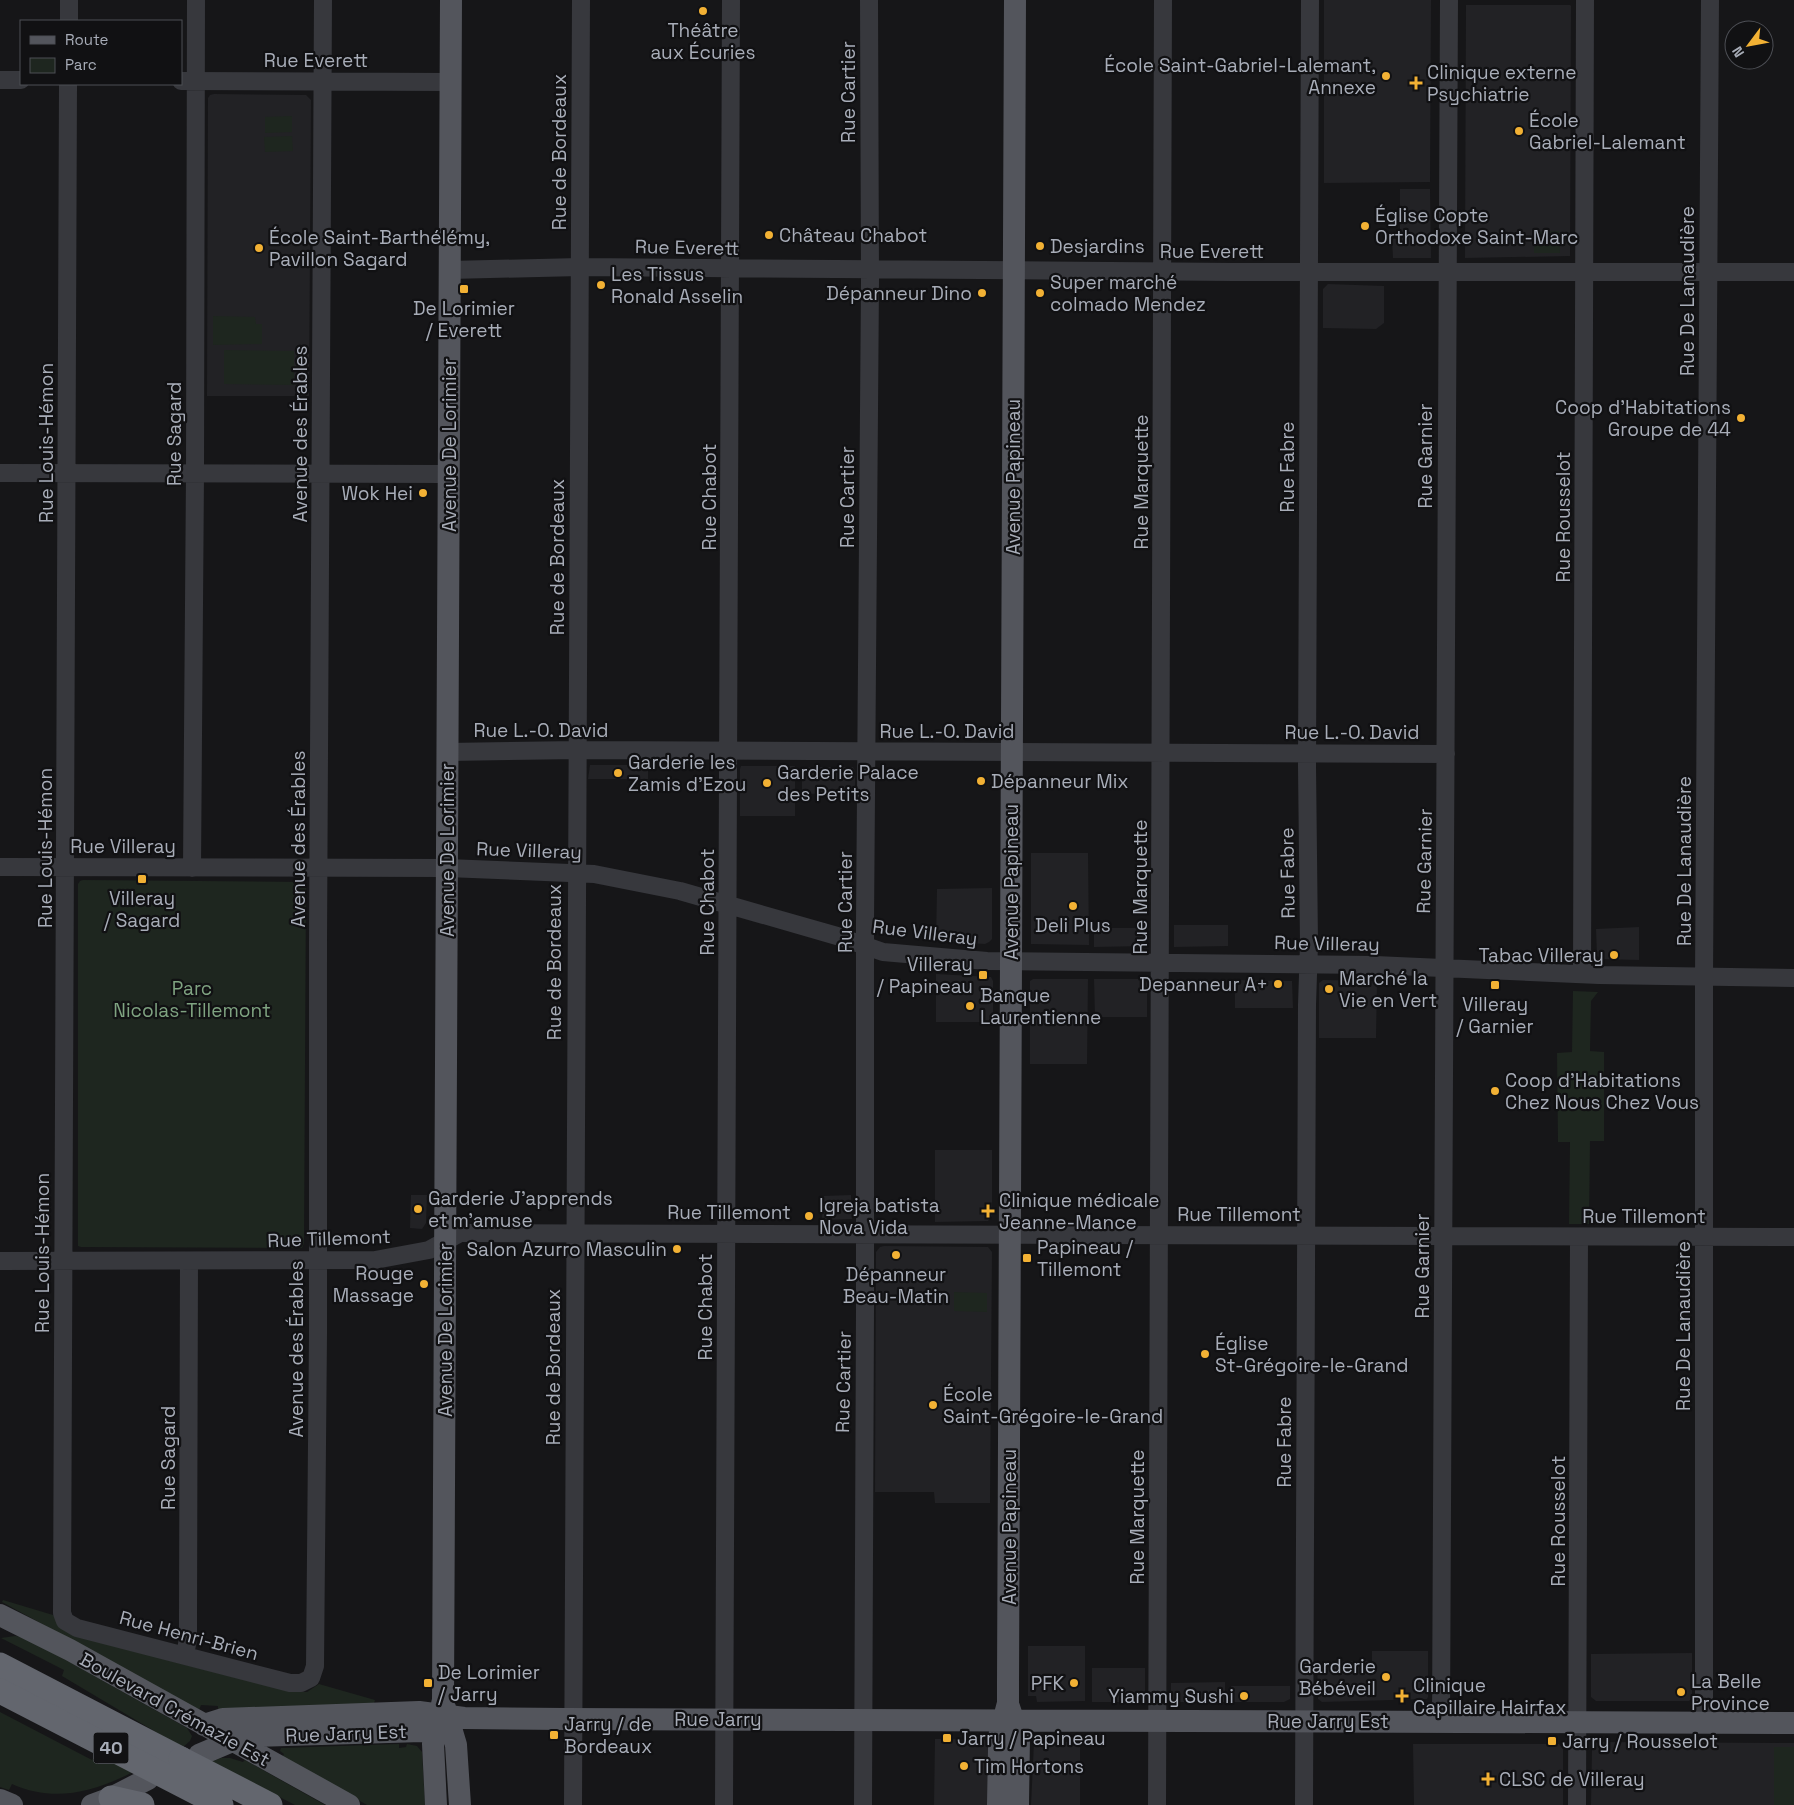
<svg xmlns="http://www.w3.org/2000/svg" width="1794" height="1805" font-family="'Space Grotesk',sans-serif">
  <style>
    .built { fill: #222225 }
    .green { fill: #1e261f }
    .lines { fill: none; stroke-linecap: round; stroke-linejoin: round }
    .minor { stroke: #37383d; stroke-width: 18 }
    .major { stroke: #53555c; stroke-width: 22 }
    .highway { stroke: #63666e; stroke-width: 25 }
    .highway-bridge { stroke: #63666e; stroke-width: 25 }
    .poi-dot { fill: #f2b134; stroke: #111113; stroke-width: 2 }
    .labels { text-anchor: middle; stroke-width: 4.5; stroke-linejoin: round; paint-order: stroke }
    .shield { fill: #111113; stroke: #7b7e86; stroke-width: 1 }
    .shield-label { font-size: 18px; font-weight: bold; fill: #a8adb8 }
    .poi-label { font-size: 19px; fill: #a8adb8; stroke: #111113; text-anchor: start }
    .street-label { font-size: 19px; fill: #a8adb8; stroke: #111113 }
    .park-label { font-size: 19px; fill: #7fa381; stroke: #111113 }
  </style>
  <rect width="100%" height="100%" fill="#161618"/>
  <!-- built -->
  <path class="built" d="M1324 0H1431L1430 182 1324 183Z
    M1466 5H1570L1571 6 1570 256 1465 258Z
    M214 94 306 95 311 100 309 396H207L208 98 210 95Z
    M1400 189H1430L1431 258H1393L1392 239H1400Z
    M1328 284 1384 286V323L1376 329 1323 328V289Z
    M590 765H648V779H588Z
    M741 766H795V816H740V769Z
    M802 767H853L855 771V793L802 794Z
    M1031 853H1088L1089 945 1031 944Z
    M992 888V939L989 942 985 944 936 941 937 889Z
    M1174 925H1228V946L1174 947Z
    M1639 927V960L1602 959 1597 956 1596 929Z
    M1094 928H1147V945L1145 946 1094 947Z
    M936 974 991 977 993 981V1022H936Z
    M1033 979H1088L1087 1064H1030V981Z
    M1094 979H1143L1146 981 1147 983V1017H1095Z
    M1235 980 1292 981 1293 1008H1235Z
    M1323 980 1377 981 1376 1038H1319V983Z
    M935 1150H992V1216L988 1221 935 1222Z
    M411 1195H427L426 1223 422 1229 410 1228Z
    M851 1195 852 1219 822 1220 823 1196Z
    M884 1246 988 1247 992 1252 990 1503H935L934 1492H875L876 1252 880 1247Z
    M1028 1646H1085V1701L1037 1702 1036 1696H1028Z
    M1372 1651H1428V1697L1427 1699 1322 1702 1318 1699 1317 1662 1372 1661Z
    M1692 1653V1698L1689 1701H1596L1591 1697V1654Z
    M1092 1668H1145V1698L1138 1702H1092Z
    M1225 1682V1702H1176L1171 1697V1683Z
    M1231 1686H1290V1699L1284 1702H1231Z
    M935 1739H941V1743H947L948 1739 985 1740 987 1745V1805H934Z
    M1034 1742H1080V1805H1031Z
    M1600 1742 1794 1743V1805H1591L1592 1750 1596 1743Z
    M1413 1744H1559L1563 1749V1805H1414Z"/>
  <!-- green -->
  <path class="green" d="M292 116V132L265 133V117Z
    M292 136 293 151 265 152 264 137Z
    M1559 231 1560 253H1534V232Z
    M213 316 255 317 256 324H262V344L213 345Z
    M224 350 294 351V385L224 384Z
    M83 880 305 882 306 887 304 1243 302 1248 81 1247 78 1246V884L80 881Z
    M1573 991 1598 992 1591 1001 1590 1051 1604 1052V1141H1590L1589 1224H1569L1570 1142H1558L1557 1053 1572 1052Z
    M954 1292 987 1293V1312L954 1311Z
    M3 1600 53 1615 57 1621 163 1659 292 1692H307L319 1684 375 1700 373 1706 218 1712V1706L201 1705 199 1710 2 1602Z
    M15 1636 23 1637 32 1641 187 1728 192 1736 190 1741 183 1747 176 1744 62 1676 64 1670 1 1638Z
    M0 1712 92 1760 96 1753 133 1772C93 1792 55 1803 12 1784L9 1790 0 1787Z
    M399 1744V1748L406 1747 407 1744 417 1746 422 1752 425 1805H367L282 1757 284 1754 280 1751 281 1748Z
    M1774 1747H1794V1805H1774Z
    M221 1758H230L243 1762 245 1760 325 1805H295L211 1762Z"/>
  <g class="lines">
    <!-- minor -->
    <path class="minor" d="M69 21V0
      M0 80H21
      M181 81 450 82
      M68 84 62 1613 65 1621 77 1628 290 1683H301L311 1678 315 1666 318 1334V942L323 0
      M450 270 580 267 1234 272H1794
      M0 473 448 474
      M447 752 578 750 1446 754
      M0 867 447 868 594 874 680 891 837 936 883 952 987 961 1375 965 1599 975 1794 978
      M192 868 195 473 196 0
      M1582 974 1585 0
      M0 1261 375 1260 429 1250 460 1233H466L1794 1237
      M185 1655 188 1639V1618L189 1261
      M1441 1722 1449 0
      M1704 1723V978L1710 0
      M573 1805 581 0
      M724 1805 731 0
      M863 1805 865 1309V923L870 282 869 0
      M1157 1805 1163 0
      M1304 1805 1307 1005 1309 944 1307 766 1310 0
      M1577 1805 1579 1237"/>
    <!-- major -->
    <path class="major" d="M0 1615 70 1650 349 1805
      M1009 1707 1019 1737 1018 1805
      M445 1708 456 1745 460 1805
      M204 1725 223 1719 419 1712 464 1718 565 1719 1794 1723
      M199 1755 232 1741 253 1736 422 1731 448 1723
      M0 1800 12 1805
      M92 1805 111 1798 148 1779
      M436 1805 433 1744 443 1700 451 0
      M998 1805 999 1737 1008 1703V1682L1015 0"/>
    <!-- highway -->
    <path class="highway" d="M0 1665 181 1759
      M111 1798 142 1805"/>
    <!-- highway-bridge -->
    <path class="highway-bridge" d="M0 1691 221 1805
      M181 1759 270 1805"/>
  </g>
  <!-- markers -->
  <g class="poi-dot">
    <circle cx="703" cy="11" r="5"/>
    <circle cx="1386" cy="76" r="5"/>
    <path d="M1413.5 75.5h5v5h5v5h-5v5h-5v-5h-5v-5h5z"/>
    <circle cx="1519" cy="131" r="5"/>
    <circle cx="1365" cy="226" r="5"/>
    <circle cx="769" cy="235" r="5"/>
    <circle cx="1040" cy="246" r="5"/>
    <circle cx="259" cy="248" r="5"/>
    <circle cx="601" cy="285" r="5"/>
    <rect x="459" y="284" width="10" height="10" rx="2.5"/>
    <circle cx="982" cy="293" r="5"/>
    <circle cx="1040" cy="293" r="5"/>
    <circle cx="1741" cy="418" r="5"/>
    <circle cx="423" cy="493" r="5"/>
    <circle cx="618" cy="773" r="5"/>
    <circle cx="981" cy="781" r="5"/>
    <circle cx="767" cy="783" r="5"/>
    <rect x="137" y="874" width="10" height="10" rx="2.5"/>
    <circle cx="1073" cy="906" r="5"/>
    <circle cx="1614" cy="955" r="5"/>
    <rect x="978" y="970" width="10" height="10" rx="2.5"/>
    <circle cx="1278" cy="984" r="5"/>
    <rect x="1490" y="980" width="10" height="10" rx="2.5"/>
    <circle cx="1329" cy="989" r="5"/>
    <circle cx="970" cy="1006" r="5"/>
    <circle cx="1495" cy="1091" r="5"/>
    <circle cx="418" cy="1209" r="5"/>
    <path d="M985.5 1203.5h5v5h5v5h-5v5h-5v-5h-5v-5h5z"/>
    <circle cx="809" cy="1216" r="5"/>
    <circle cx="677" cy="1249" r="5"/>
    <circle cx="896" cy="1255" r="5"/>
    <rect x="1022" y="1253" width="10" height="10" rx="2.5"/>
    <circle cx="424" cy="1284" r="5"/>
    <circle cx="1205" cy="1354" r="5"/>
    <circle cx="933" cy="1405" r="5"/>
    <circle cx="1386" cy="1677" r="5"/>
    <rect x="423" y="1678" width="10" height="10" rx="2.5"/>
    <circle cx="1074" cy="1683" r="5"/>
    <circle cx="1681" cy="1692" r="5"/>
    <circle cx="1244" cy="1696" r="5"/>
    <path d="M1399.5 1688.5h5v5h5v5h-5v5h-5v-5h-5v-5h5z"/>
    <rect x="549" y="1730" width="10" height="10" rx="2.5"/>
    <rect x="942" y="1733" width="10" height="10" rx="2.5"/>
    <rect x="1547" y="1736" width="10" height="10" rx="2.5"/>
    <circle cx="964" cy="1766" r="5"/>
    <path d="M1485.5 1771.5h5v5h5v5h-5v5h-5v-5h-5v-5h5z"/>
  </g>
  <g class="labels">
    <!-- shield labels -->
    <rect class="shield" x="93.5" y="1732.5" width="35" height="31" rx="4"/>
    <g class="shield-label">
      <text x="111" y="1754">40</text>
    </g>
    <!-- poi labels -->
    <g class="poi-label">
      <text x="703" y="37" text-anchor="middle">Théâtre<tspan x="703" dy="22">aux Écuries</tspan></text>
      <text x="1376" y="72" text-anchor="end">École Saint-Gabriel-Lalemant,<tspan x="1376" dy="22">Annexe</tspan></text>
      <text x="1427" y="79">Clinique externe<tspan x="1427" dy="22">Psychiatrie</tspan></text>
      <text x="1529" y="127">École<tspan x="1529" dy="22">Gabriel-Lalemant</tspan></text>
      <text x="1375" y="222">Église Copte<tspan x="1375" dy="22">Orthodoxe Saint-Marc</tspan></text>
      <text x="779" y="242">Château Chabot</text>
      <text x="269" y="244">École Saint-Barthélémy,<tspan x="269" dy="22">Pavillon Sagard</tspan></text>
      <text x="1050" y="253">Desjardins</text>
      <text x="611" y="281">Les Tissus<tspan x="611" dy="22">Ronald Asselin</tspan></text>
      <text x="1050" y="289">Super marché<tspan x="1050" dy="22">colmado Mendez</tspan></text>
      <text x="972" y="300" text-anchor="end">Dépanneur Dino</text>
      <text x="464" y="315" text-anchor="middle">De Lorimier<tspan x="464" dy="22">/ Everett</tspan></text>
      <text x="1731" y="414" text-anchor="end">Coop d'Habitations<tspan x="1731" dy="22">Groupe de 44</tspan></text>
      <text x="413" y="500" text-anchor="end">Wok Hei</text>
      <text x="628" y="769">Garderie les<tspan x="628" dy="22">Zamis d'Ezou</tspan></text>
      <text x="777" y="779">Garderie Palace<tspan x="777" dy="22">des Petits</tspan></text>
      <text x="991" y="788">Dépanneur Mix</text>
      <text x="142" y="905" text-anchor="middle">Villeray<tspan x="142" dy="22">/ Sagard</tspan></text>
      <text x="1073" y="932" text-anchor="middle">Deli Plus</text>
      <text x="1604" y="962" text-anchor="end">Tabac Villeray</text>
      <text x="973" y="971" text-anchor="end">Villeray<tspan x="973" dy="22">/ Papineau</tspan></text>
      <text x="1339" y="985">Marché la<tspan x="1339" dy="22">Vie en Vert</tspan></text>
      <text x="1268" y="991" text-anchor="end">Depanneur A+</text>
      <text x="980" y="1002">Banque<tspan x="980" dy="22">Laurentienne</tspan></text>
      <text x="1495" y="1011" text-anchor="middle">Villeray<tspan x="1495" dy="22">/ Garnier</tspan></text>
      <text x="1505" y="1087">Coop d'Habitations<tspan x="1505" dy="22">Chez Nous Chez Vous</tspan></text>
      <text x="428" y="1205">Garderie J'apprends<tspan x="428" dy="22">et m'amuse</tspan></text>
      <text x="999" y="1207">Clinique médicale<tspan x="999" dy="22">Jeanne-Mance</tspan></text>
      <text x="819" y="1212">Igreja batista<tspan x="819" dy="22">Nova Vida</tspan></text>
      <text x="1037" y="1254">Papineau /<tspan x="1037" dy="22">Tillemont</tspan></text>
      <text x="667" y="1256" text-anchor="end">Salon Azurro Masculin</text>
      <text x="414" y="1280" text-anchor="end">Rouge<tspan x="414" dy="22">Massage</tspan></text>
      <text x="896" y="1281" text-anchor="middle">Dépanneur<tspan x="896" dy="22">Beau-Matin</tspan></text>
      <text x="1215" y="1350">Église<tspan x="1215" dy="22">St-Grégoire-le-Grand</tspan></text>
      <text x="943" y="1401">École<tspan x="943" dy="22">Saint-Grégoire-le-Grand</tspan></text>
      <text x="1376" y="1673" text-anchor="end">Garderie<tspan x="1376" dy="22">Bébéveil</tspan></text>
      <text x="438" y="1679">De Lorimier<tspan x="438" dy="22">/ Jarry</tspan></text>
      <text x="1691" y="1688">La Belle<tspan x="1691" dy="22">Province</tspan></text>
      <text x="1064" y="1690" text-anchor="end">PFK</text>
      <text x="1413" y="1692">Clinique<tspan x="1413" dy="22">Capillaire Hairfax</tspan></text>
      <text x="1234" y="1703" text-anchor="end">Yiammy Sushi</text>
      <text x="564" y="1731">Jarry / de<tspan x="564" dy="22">Bordeaux</tspan></text>
      <text x="957" y="1745">Jarry / Papineau</text>
      <text x="1562" y="1748">Jarry / Rousselot</text>
      <text x="974" y="1773">Tim Hortons</text>
      <text x="1499" y="1786">CLSC de Villeray</text>
    </g>
    <!-- street labels -->
    <g class="street-label">
      <text x="316" y="67">Rue Everett</text>
      <text transform="translate(848 92) rotate(-90)" y="7">Rue Cartier</text>
      <text transform="translate(559 152) rotate(-90)" y="7">Rue de Bordeaux</text>
      <text transform="translate(687 247) rotate(1)" y="7">Rue Everett</text>
      <text x="1212" y="258">Rue Everett</text>
      <text transform="translate(1687 291) rotate(-90)" y="7">Rue De Lanaudière</text>
      <text transform="translate(174 434) rotate(-90)" y="7">Rue Sagard</text>
      <text transform="translate(300 434) rotate(-90)" y="7">Avenue des Érables</text>
      <text transform="translate(46 443) rotate(-90)" y="7">Rue Louis-Hémon</text>
      <text transform="translate(449 445) rotate(-90)" y="7">Avenue De Lorimier</text>
      <text transform="translate(1425 456) rotate(-90)" y="7">Rue Garnier</text>
      <text transform="translate(1287 467) rotate(-90)" y="7">Rue Fabre</text>
      <text transform="translate(1013 477) rotate(-90)" y="7">Avenue Papineau</text>
      <text transform="translate(1141 482) rotate(-90)" y="7">Rue Marquette</text>
      <text transform="translate(709 497) rotate(-90)" y="7">Rue Chabot</text>
      <text transform="translate(847 497) rotate(-90)" y="7">Rue Cartier</text>
      <text transform="translate(1563 517) rotate(-90)" y="7">Rue Rousselot</text>
      <text transform="translate(557 557) rotate(-90)" y="7">Rue de Bordeaux</text>
      <text x="541" y="737">Rue L.-O. David</text>
      <text x="947" y="738">Rue L.-O. David</text>
      <text x="1352" y="739">Rue L.-O. David</text>
      <text transform="translate(298 839) rotate(-90)" y="7">Avenue des Érables</text>
      <text x="123" y="853">Rue Villeray</text>
      <text transform="translate(45 848) rotate(-90)" y="7">Rue Louis-Hémon</text>
      <text transform="translate(447 850) rotate(-90)" y="7">Avenue De Lorimier</text>
      <text transform="translate(529 850) rotate(2)" y="7">Rue Villeray</text>
      <text transform="translate(1424 861) rotate(-89)" y="7">Rue Garnier</text>
      <text transform="translate(1684 861) rotate(-90)" y="7">Rue De Lanaudière</text>
      <text transform="translate(1287 873) rotate(-91)" y="7">Rue Fabre</text>
      <text transform="translate(1011 882) rotate(-90)" y="7">Avenue Papineau</text>
      <text transform="translate(1140 887) rotate(-90)" y="7">Rue Marquette</text>
      <text transform="translate(707 902) rotate(-90)" y="7">Rue Chabot</text>
      <text transform="translate(845 902) rotate(-90)" y="7">Rue Cartier</text>
      <text transform="translate(925 932) rotate(7)" y="7">Rue Villeray</text>
      <text transform="translate(1327 943) rotate(1)" y="7">Rue Villeray</text>
      <text transform="translate(554 962) rotate(-90)" y="7">Rue de Bordeaux</text>
      <text x="729" y="1219">Rue Tillemont</text>
      <text x="1239" y="1221">Rue Tillemont</text>
      <text x="1644" y="1223">Rue Tillemont</text>
      <text transform="translate(329 1238) rotate(-2)" y="7">Rue Tillemont</text>
      <text transform="translate(42 1253) rotate(-90)" y="7">Rue Louis-Hémon</text>
      <text transform="translate(1422 1266) rotate(-90)" y="7">Rue Garnier</text>
      <text transform="translate(705 1307) rotate(-90)" y="7">Rue Chabot</text>
      <text transform="translate(1683 1326) rotate(-90)" y="7">Rue De Lanaudière</text>
      <text transform="translate(445 1330) rotate(-90)" y="7">Avenue De Lorimier</text>
      <text transform="translate(296 1349) rotate(-90)" y="7">Avenue des Érables</text>
      <text transform="translate(553 1367) rotate(-90)" y="7">Rue de Bordeaux</text>
      <text transform="translate(843 1382) rotate(-89)" y="7">Rue Cartier</text>
      <text transform="translate(1284 1442) rotate(-90)" y="7">Rue Fabre</text>
      <text transform="translate(168 1458) rotate(-90)" y="7">Rue Sagard</text>
      <text transform="translate(1137 1517) rotate(-90)" y="7">Rue Marquette</text>
      <text transform="translate(1558 1521) rotate(-90)" y="7">Rue Rousselot</text>
      <text transform="translate(1009 1527) rotate(-90)" y="7">Avenue Papineau</text>
      <text transform="translate(189 1635) rotate(15)" y="7">Rue Henri-Brien</text>
      <text transform="translate(175 1709) rotate(29)" y="7">Boulevard Crémazie Est</text>
      <text x="718" y="1726">Rue Jarry</text>
      <text x="1328" y="1728">Rue Jarry Est</text>
      <text transform="translate(346 1733) rotate(-2)" y="7">Rue Jarry Est</text>
    </g>
    <!-- park labels -->
    <g class="park-label">
      <text x="192" y="995">Parc<tspan x="192" dy="22">Nicolas-Tillemont</tspan></text>
    </g>
  </g>
  <!-- legend -->
  <rect x="20" y="20" width="162" height="65" fill="#111113" stroke="#4d4f55"/>
  <rect x="30" y="36" width="25" height="8" fill="#53555c" stroke="#4d4f55"/>
  <text x="65" y="45" font-size="15" fill="#a8adb8">Route</text>
  <rect x="30" y="58" width="25" height="15" fill="#1e261f" stroke="#4d4f55"/>
  <text x="65" y="70" font-size="15" fill="#a8adb8">Parc</text>
  <!-- north arrow -->
  <g transform="translate(1749 45) rotate(238)"><circle r="24" fill="#111113" stroke="#4d4f55"/>
  <path d="M0-4L9 19L0 12L-9 19Z" fill="#f2b134"/>
  <text y="-8" font-size="14" font-weight="bold" text-anchor="middle" fill="#a8adb8">N</text>
  </g>
</svg>
